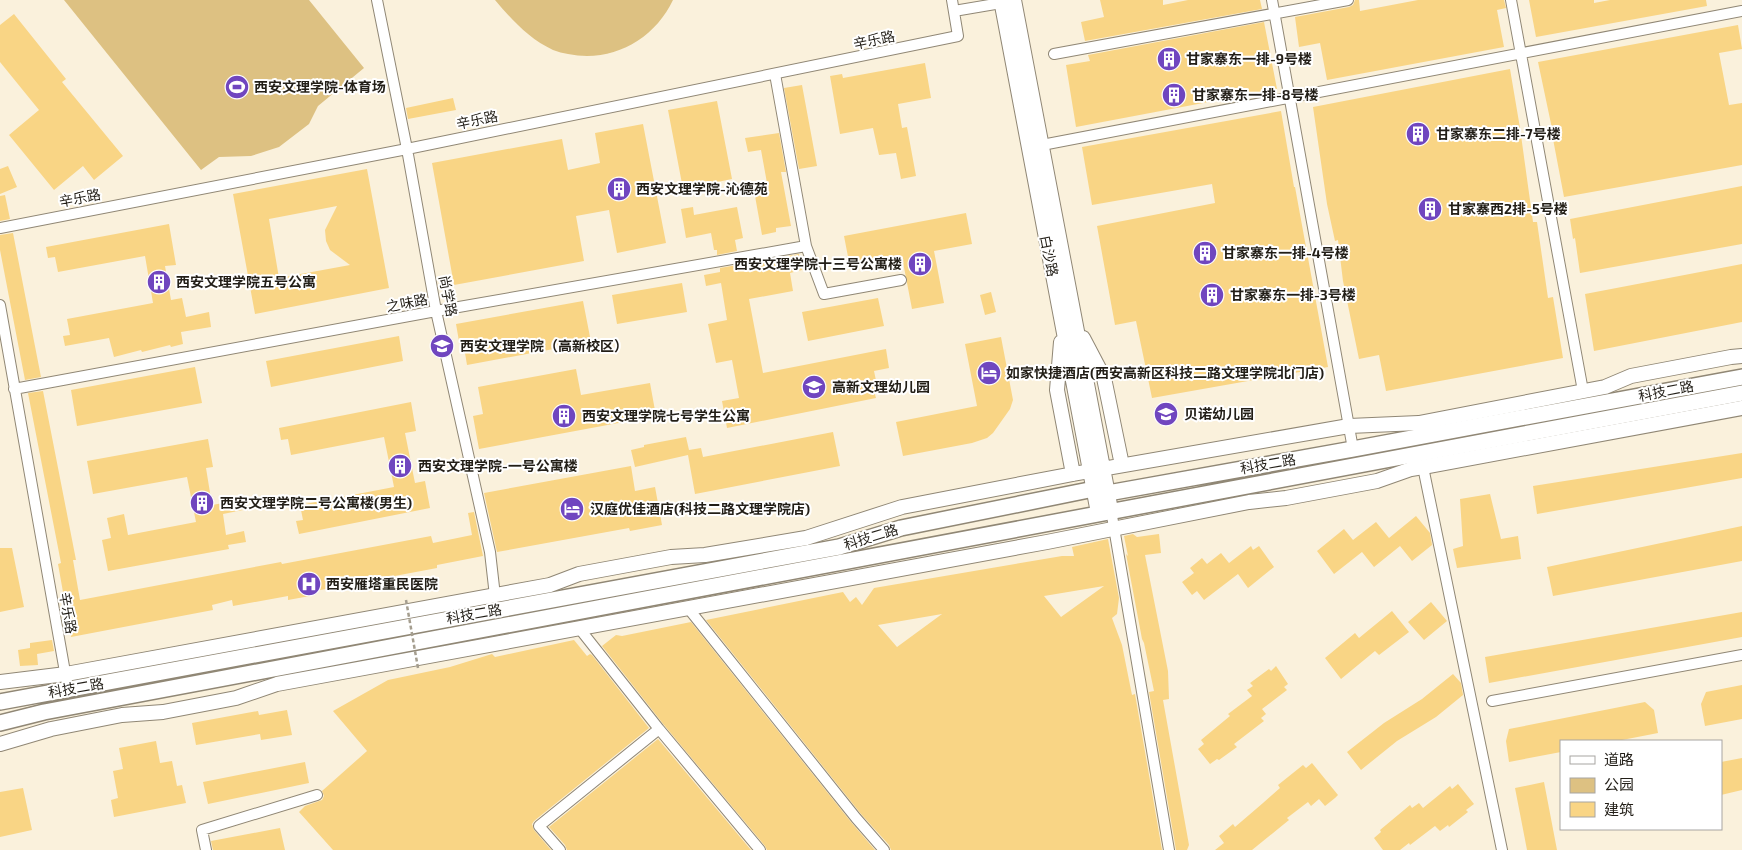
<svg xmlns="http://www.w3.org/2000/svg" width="1742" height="850" font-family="'Exo 2','Noto Sans SC',sans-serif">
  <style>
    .green { fill: #ddc182 }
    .building { fill: #f9d585; fill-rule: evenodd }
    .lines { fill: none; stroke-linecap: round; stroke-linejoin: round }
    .minor-casing { stroke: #908775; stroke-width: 12 }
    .tertiary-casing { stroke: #908775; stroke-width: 16 }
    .secondary-casing { stroke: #908775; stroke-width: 18 }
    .minor { stroke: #fff; stroke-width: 10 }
    .tertiary { stroke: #fff; stroke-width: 14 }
    .secondary { stroke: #fff; stroke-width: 15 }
    .path-bridge { stroke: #a59e8f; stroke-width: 2.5; stroke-dasharray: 4 2.5; stroke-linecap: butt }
    .labels { text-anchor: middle; stroke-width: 4; stroke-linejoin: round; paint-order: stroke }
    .street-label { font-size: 14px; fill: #221e17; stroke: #fff }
    .poi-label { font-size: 14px; font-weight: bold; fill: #221e17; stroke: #fff; text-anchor: start }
  </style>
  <rect width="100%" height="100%" fill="#faf1dc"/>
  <!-- green -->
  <path class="green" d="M64 0H309L364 68 318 106 309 124 279 147 251 156 219 157 201 170Z
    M495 0H673C654 40 612 63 568 54 563 53 558 52 553 50 529 39 512 20 495 0Z"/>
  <!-- building -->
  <path class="building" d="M1100 0H1163V5L1188 0H1260L1262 9 1085 41 1081 22 1104 17Z
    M1355 0H1359L1360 11 1418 0H1504L1506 8 1497 10 1504 47 1327 80 1320 43 1299 47 1295 17 1349 7 1353 5Z
    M1529 0H1594V3L1610 0H1706L1707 6 1536 37Z
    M14 14 66 79 62 82 123 156 94 180 83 166 54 190 9 135 39 110 0 62V25Z
    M1264 22 1277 89 1076 127 1066 65 1090 61 1088 55Z
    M1738 25 1742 49 1719 53 1729 105 1742 103V165L1564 197 1553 139 1554 138 1538 62Z
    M925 63 931 98 898 104 902 128 907 127 916 176 901 179 896 153 879 155 873 128 840 134 830 76 842 74 843 78Z
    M1510 69 1520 128 1533 222H1537L1548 298 1553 297 1563 358 1386 391 1379 355 1359 359 1343 281 1338 240 1335 241 1327 204 1313 107Z
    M802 85 817 166 799 169 784 88Z
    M453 98 456 110 408 119 406 108Z
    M717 101 732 179 683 189 668 110Z
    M1281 111 1294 187H1295L1328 367 1152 398 1136 321 1115 325 1097 226 1215 203 1212 184 1092 205 1082 147Z
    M643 124 666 243 617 253 609 210 576 216 584 261 454 285 432 163 562 139 568 170 600 163 595 133Z
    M779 133 786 172H781L791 226 776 228V232L762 235 755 196 769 194 761 150 748 152 745 138Z
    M8 166 17 187 0 194V169Z
    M367 169 389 288 255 314 233 194ZM337 206 325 230 326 241 330 250 350 265 279 278 269 219Z
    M1742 186V244L1580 273 1575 238 1573 239 1570 219Z
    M5 195 10 219 0 221V196Z
    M693 207 694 215 737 207 743 238 735 240 737 251 717 255V250H714L711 233 686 238 681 209Z
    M966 213 972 244 934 251 944 303 912 309 902 257 850 267 844 236Z
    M169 224 176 265 165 266 171 300 182 298 186 317 209 312 211 327 181 332 183 344 171 347 170 345 142 352 141 350 114 357 109 338 65 346 63 336 70 335 67 319 153 303 145 256 58 272 55 257 48 258 46 247Z
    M13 233 41 377 25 380 0 250V235Z
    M799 254 802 270 790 273 793 291 749 299 763 373 886 349 889 368 874 371 878 390 874 391 876 398 727 428 722 401 739 398 732 360 716 363 708 324 727 320 721 283 706 286 704 275 720 272V268Z
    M1742 264V322L1594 351 1585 294Z
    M682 283 687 312 617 324 612 295Z
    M991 292 996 312 985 315 980 295Z
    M878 298 884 326 808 341 802 312Z
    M583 301 591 342 467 365 464 347H460L456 324Z
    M399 336 403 361 271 387 266 361Z
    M1001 337 1013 400 1010 409 993 433 987 438 972 443 903 456 896 422 977 406 965 344Z
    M195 367 202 403 77 426 71 390Z
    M576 369 581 395 650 383 656 416 479 449 473 416 483 414 478 387Z
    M43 391 76 560H73L80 600 281 562 282 564 431 536 433 543 472 535 468 513 474 512 483 556 437 565V568L310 592V596L288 600V596L233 606 232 600 212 605 213 610 71 637 58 564 61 563 28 393Z
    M411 402 416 431 405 433 415 483 425 481 430 508 299 534 296 521 303 520 300 505 394 487 384 437 291 455 288 439 281 440 279 428Z
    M833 432 840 466 695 494 688 455 635 467 631 450 644 447V445L686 437 689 450 701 448 703 457Z
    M208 439 213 467 206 468 212 505 246 499 248 509 223 514 226 535 244 531 246 542 228 545 229 549 108 571 102 540 111 538 107 518 124 514 128 535 196 522 187 477 93 494 87 461Z
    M1742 453V478L1537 514 1533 486Z
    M631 466 635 491 655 487 662 525 630 531 629 528 497 552 484 493Z
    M1490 494 1501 539 1518 536 1521 559 1457 568 1453 549 1463 546 1460 499Z
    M1416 516 1430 533 1432 545 1412 561 1400 546 1374 567 1362 552 1334 574 1317 551 1344 529 1353 540 1376 522 1389 538Z
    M1742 526V561L1553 596 1547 567Z
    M1133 534 1137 537 1159 534 1161 553 1145 555 1168 671 1169 699 1163 700 1189 845 1187 850H1176L1149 692 1154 691 1144 643 1142 639 1126 554 1128 556 1124 536Z
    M1108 539 1119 598 1117 614 1112 618 1122 645 1132 695 1135 694 1162 850H891L889 845 861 814 706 620 843 592 850 602 856 597 862 605 874 588 1062 556H1074L1072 547ZM1104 586 1061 617 1044 596ZM942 614 897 647 878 625Z
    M1251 546 1253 550 1259 546 1274 567 1248 588 1238 574 1204 600 1197 591 1192 595 1182 582 1194 573 1190 568 1202 558 1207 564 1221 553 1229 563Z
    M0 548H12L24 607 0 612Z
    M1431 602 1447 621 1424 640 1408 622Z
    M1392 611 1409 632 1379 655 1375 651 1341 679 1325 658 1355 633 1359 638Z
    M1742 612V637L1489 683 1485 657Z
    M691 622 851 822 875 850H767L765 846 664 725 602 646 616 635 622 636Z
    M52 640 54 651 37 654 38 665 20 666 18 650 30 648V643Z
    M574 640 587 656 590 654 592 655 649 728 534 821 532 824 534 830 551 850H333L299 812 305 806 322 800 324 796 322 791 367 751 333 711 388 680 450 667 492 654 495 657Z
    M1276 666 1288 684 1284 687 1287 690 1262 709 1266 714 1261 718 1264 721 1234 744 1237 747 1219 760 1217 759 1210 764 1198 749 1204 744 1201 740 1230 716 1228 714 1252 696 1247 690 1253 686 1250 683 1269 669 1271 671Z
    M1453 674 1461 683 1463 695 1436 717 1397 741 1361 770 1347 752 1384 723 1422 699Z
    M1742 685V719L1705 726 1701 704 1706 692Z
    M1645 702 1654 710 1658 733 1617 741H1561V752L1509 762 1506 741 1509 729Z
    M287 710 292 735 261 740 260 734 196 745 192 723 258 711 259 715Z
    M658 739 751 850H567L565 845 549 827Z
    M156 741 160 763 172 761 177 786 182 785 186 803 114 817 111 800 118 798 113 771 123 769 119 748Z
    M1742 758V790L1721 795V762Z
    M305 762 309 783 208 804 203 782Z
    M1312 763 1338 795 1335 798 1325 806 1319 799 1311 806 1308 802 1287 818 1289 820 1252 850H1215L1224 843 1219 836 1233 824 1235 827 1263 803 1280 788 1278 785 1303 765 1306 768Z
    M1544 782 1557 850H1527L1515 788Z
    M1458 784 1474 804 1466 810 1468 812 1449 827 1448 825 1440 831 1435 826 1410 845 1409 843 1400 850H1383L1374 838 1381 832 1380 830 1410 805 1412 808 1419 803 1423 808 1450 786 1452 789Z
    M23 788 32 830 0 837V792Z
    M280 828 285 850H213L211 841Z"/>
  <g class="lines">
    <!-- minor casing -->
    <g class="minor-casing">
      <path id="minor" d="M377 0 407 149 436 311 490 552 495 596
        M1272 0 1353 449
        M1511 0 1583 391
        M954 11 1001 3
        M1054 54 1348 0
        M775 74 806 246 824 294 901 280
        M1042 145 1742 11
        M0 228 407 149 958 36 952 0
        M0 305 68 689
        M14 389 436 311 806 246
        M1423 467 1502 850
        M1111 510 1169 850
        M688 608 856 818 884 850
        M579 628 659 729 760 850
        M1492 701 1742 655
        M206 850 202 830 317 795
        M560 850 539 826 659 729"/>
    </g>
    <!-- tertiary casing -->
    <g class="tertiary-casing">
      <path id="tertiary" d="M1001 0 1098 513
        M1014 0 1111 510
        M1083 338 1104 378 1122 465
        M1061 342 1057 390 1073 474
        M0 682 66 674 550 585 579 574 671 557 705 555 806 538 902 507 1073 474 1349 426 1419 423 1605 387 1631 376 1731 357 1742 356
        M0 744 51 729 122 715 163 712 236 698 277 684 1047 542 1249 502 1286 498 1377 481 1411 469 1423 467 1742 408"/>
    </g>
    <!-- secondary casing -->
    <g class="secondary-casing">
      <path id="secondary" d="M0 702 839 547 901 528 1094 489 1108 493 1353 449 1742 377
        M0 723 44 712 1742 393"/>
    </g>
    <!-- minor -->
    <use href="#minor" class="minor"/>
    <!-- tertiary -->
    <use href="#tertiary" class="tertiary"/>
    <!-- secondary -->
    <use href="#secondary" class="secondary"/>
    <!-- path-bridge -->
    <path class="path-bridge" d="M406 600 418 668"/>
  </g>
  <!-- icons -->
  <defs>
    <g id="building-disc" transform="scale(1.25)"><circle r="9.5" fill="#7046bf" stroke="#fff"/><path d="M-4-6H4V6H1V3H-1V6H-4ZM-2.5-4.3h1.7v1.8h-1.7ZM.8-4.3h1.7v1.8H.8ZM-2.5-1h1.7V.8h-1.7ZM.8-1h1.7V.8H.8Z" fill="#fff"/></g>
    <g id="stadium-disc" transform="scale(1.25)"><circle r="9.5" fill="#7046bf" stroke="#fff"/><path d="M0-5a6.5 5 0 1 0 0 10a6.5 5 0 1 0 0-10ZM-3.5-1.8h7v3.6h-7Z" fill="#fff"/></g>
    <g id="university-disc" transform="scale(1.25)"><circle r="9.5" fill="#7046bf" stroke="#fff"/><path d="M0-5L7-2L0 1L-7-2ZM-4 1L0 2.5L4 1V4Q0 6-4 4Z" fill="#fff"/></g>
    <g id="hotel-disc" transform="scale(1.25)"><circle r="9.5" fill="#7046bf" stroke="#fff"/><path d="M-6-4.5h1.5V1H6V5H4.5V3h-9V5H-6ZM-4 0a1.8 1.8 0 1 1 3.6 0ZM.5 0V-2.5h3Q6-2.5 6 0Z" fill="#fff"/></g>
    <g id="school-disc" transform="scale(1.25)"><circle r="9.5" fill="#7046bf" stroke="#fff"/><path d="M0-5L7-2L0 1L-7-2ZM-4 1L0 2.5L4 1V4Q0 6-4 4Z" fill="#fff"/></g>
    <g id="hospital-disc" transform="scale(1.25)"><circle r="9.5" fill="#7046bf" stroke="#fff"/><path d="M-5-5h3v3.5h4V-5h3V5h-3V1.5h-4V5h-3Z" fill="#fff"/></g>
  </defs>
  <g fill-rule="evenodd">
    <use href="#building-disc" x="1169" y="59"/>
    <use href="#stadium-disc" x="237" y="87"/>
    <use href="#building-disc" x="1174" y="95"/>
    <use href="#building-disc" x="1418" y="134"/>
    <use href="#building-disc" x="619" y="189"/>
    <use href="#building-disc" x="1430" y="209"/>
    <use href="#building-disc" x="1205" y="253"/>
    <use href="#building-disc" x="920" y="264"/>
    <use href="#building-disc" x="159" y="282"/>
    <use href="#building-disc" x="1212" y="295"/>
    <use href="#university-disc" x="442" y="346"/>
    <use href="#hotel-disc" x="989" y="373"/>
    <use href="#school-disc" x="814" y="387"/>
    <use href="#school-disc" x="1166" y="414"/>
    <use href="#building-disc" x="564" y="416"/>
    <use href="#building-disc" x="400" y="466"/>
    <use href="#building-disc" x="202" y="503"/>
    <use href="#hotel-disc" x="572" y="509"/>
    <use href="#hospital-disc" x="309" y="584"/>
  </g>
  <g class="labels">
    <!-- street labels -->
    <g class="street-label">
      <text transform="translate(874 40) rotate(-12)" y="5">辛乐路</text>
      <text transform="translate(477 120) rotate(-12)" y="5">辛乐路</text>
      <text transform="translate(80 198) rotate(-11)" y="5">辛乐路</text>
      <text transform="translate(1049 256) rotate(79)" y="5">白沙路</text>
      <text transform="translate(448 296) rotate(79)" y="5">尚学路</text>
      <text transform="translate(407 303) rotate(-11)" y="5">之味路</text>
      <text transform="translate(1666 391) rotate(-11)" y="5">科技二路</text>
      <text transform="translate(1268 464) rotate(-10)" y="5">科技二路</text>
      <text transform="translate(871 537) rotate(-17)" y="5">科技二路</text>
      <text transform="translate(68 613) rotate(80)" y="5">辛乐路</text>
      <text transform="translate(474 614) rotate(-10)" y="5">科技二路</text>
      <text transform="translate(76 688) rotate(-10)" y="5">科技二路</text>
    </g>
    <!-- poi labels -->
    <g class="poi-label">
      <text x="1186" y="64">甘家寨东一排-9号楼</text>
      <text x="254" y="92">西安文理学院-体育场</text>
      <text x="1192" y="100">甘家寨东一排-8号楼</text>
      <text x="1436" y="139">甘家寨东二排-7号楼</text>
      <text x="636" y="194">西安文理学院-沁德苑</text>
      <text x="1448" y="214">甘家寨西2排-5号楼</text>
      <text x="1222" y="258">甘家寨东一排-4号楼</text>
      <text x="902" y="269" text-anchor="end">西安文理学院十三号公寓楼</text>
      <text x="176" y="287">西安文理学院五号公寓</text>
      <text x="1230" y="300">甘家寨东一排-3号楼</text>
      <text x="460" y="351">西安文理学院（高新校区）</text>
      <text x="1006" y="378">如家快捷酒店(西安高新区科技二路文理学院北门店)</text>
      <text x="832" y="392">高新文理幼儿园</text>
      <text x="1184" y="419">贝诺幼儿园</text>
      <text x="582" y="421">西安文理学院七号学生公寓</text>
      <text x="418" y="471">西安文理学院-一号公寓楼</text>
      <text x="220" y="508">西安文理学院二号公寓楼(男生)</text>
      <text x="590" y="514">汉庭优佳酒店(科技二路文理学院店)</text>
      <text x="326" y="589">西安雁塔重民医院</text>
    </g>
  </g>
  <!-- legend -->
  <rect x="1560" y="740" width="162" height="90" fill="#ffffff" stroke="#a7a5a2"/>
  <rect x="1570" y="756" width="25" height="8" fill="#ffffff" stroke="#a7a5a2"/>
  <text x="1604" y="765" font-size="15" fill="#221e17">道路</text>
  <rect x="1570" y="778" width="25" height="15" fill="#ddc182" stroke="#a7a5a2"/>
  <text x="1604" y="790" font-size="15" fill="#221e17">公园</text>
  <rect x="1570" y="802" width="25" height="15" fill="#f9d585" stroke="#a7a5a2"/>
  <text x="1604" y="815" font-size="15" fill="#221e17">建筑</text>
</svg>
